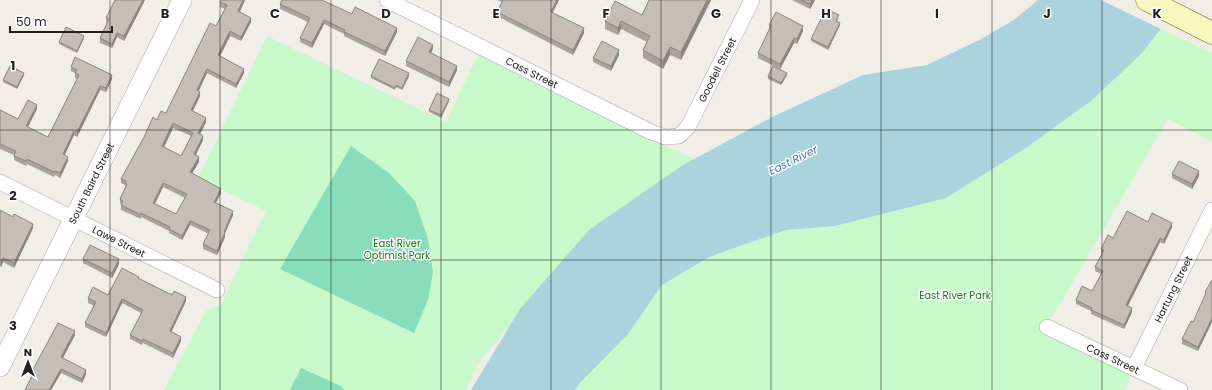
<svg xmlns="http://www.w3.org/2000/svg" width="1212" height="390" font-family="Poppins,sans-serif">
  <style>
    .park { fill: #c7f9ca }
    .pitch { fill: #89ddba }
    .water { fill: #aad3dd }
    .pier { fill: #f1eee8 }
    .lines { fill: none; stroke-linecap: round; stroke-linejoin: round }
    .minor-casing { stroke: #a8a8a8; stroke-width: 16 }
    .tertiary-casing { stroke: #a8a8a8; stroke-width: 20 }
    .secondary-casing { stroke: #6f7808; stroke-width: 23 }
    .minor { stroke: #fff; stroke-width: 15 }
    .tertiary { stroke: #fff; stroke-width: 19 }
    .secondary { stroke: #f7f8bf; stroke-width: 22 }
    .wall { fill: #aaa39d; fill-rule: evenodd }
    .shaded-wall { fill: #8b8480 }
    .building { fill: #c6bdb7; stroke: #8b8480; fill-rule: evenodd }
    .grid { fill: none; stroke: #212121; stroke-width: 1; stroke-opacity: 0.55 }
    .labels { text-anchor: middle; stroke-width: 3; stroke-linejoin: round; paint-order: stroke }
    .street-label { font-size: 10px; fill: #212121; stroke: #fff }
    .park-label { font-size: 10px; fill: #0f7f15; stroke: #fff }
    .water-label { font-size: 11px; font-style: italic; fill: #48779f; stroke: #fff }
    .grid-label { font-size: 13px; text-anchor: middle; font-weight: bold; fill: #212121; stroke: #fff; stroke-width: 3; stroke-linejoin: round; paint-order: stroke }
  </style>
  <rect width="100%" height="100%" fill="#f1eee8"/>
  <!-- park -->
  <path class="park" d="M1161 29 1212 53V142L1168 119 1047 326 1134 368 1125 390H575L579 384 628 334 662 285 709 257 786 230 835 226 946 198 1026 148 1091 101 1141 54Z
    M267 36 446 122 478 55 694 159 589 230 477 365 466 390H164L206 311 222 304 232 281 266 211 198 178Z"/>
  <!-- pitch -->
  <path class="pitch" d="M351 146 389 173 415 201 428 239 433 272 428 300 414 333 280 269Z
    M301 368 341 386 344 390H290Z"/>
  <!-- water -->
  <path class="water" d="M1038 0H1184L1141 54 1091 101 1026 148 946 198 835 226 786 230 709 257 662 285 628 334 579 384 575 390H471L520 309 589 230 683 165 772 117 863 75 927 65 979 40 1014 20Z"/>
  <!-- pier -->
  <path class="pier" d="M1101 0H1185L1183 5 1163 30Z"/>
  <g class="lines">
    <!-- minor casing -->
    <g class="minor-casing">
      <g id="minor">
        <path id="s1" d="M387 0 651 132 665 137 679 136 688 127 752 0"/>
        <path id="s2" d="M0 182 217 290"/>
        <path id="s3" d="M1047 327 1180 390"/>
        <path id="s4" d="M1134 368 1212 210"/>
      </g>
    </g>
    <!-- tertiary casing -->
    <g class="tertiary-casing">
      <g id="tertiary">
        <path id="s5" d="M0 367 182 0"/>
      </g>
    </g>
    <!-- secondary casing -->
    <g class="secondary-casing">
      <path id="secondary" d="M1147 0 1212 33"/>
    </g>
    <!-- minor -->
    <use href="#minor" class="minor"/>
    <!-- tertiary -->
    <use href="#tertiary" class="tertiary"/>
    <!-- secondary -->
    <use href="#secondary" class="secondary"/>
  </g>
  <!-- wall -->
  <path class="wall" d="M145 0 124 41 117 37 112 48 100 43V38L107 23 106 22V18Z
    M245 0 240 12 251 22 241 41 230 36 220 56 244 73 236 88 207 73 198 91 200 96 193 111 206 122 200 134 203 140 195 155 199 162 192 173 221 193 216 203 233 215 225 232V237L217 255 203 249V244L209 234 190 225 182 240 169 233V231L141 217V219L121 210V204L120 203V199L126 188 125 187V185L121 183V179L157 120 166 113 216 26 225 9 220 7V2ZM173 128 191 136 181 156 164 147ZM163 187 185 198 176 214 155 204Z
    M497 0H559L552 13 584 33 573 55 497 16V12L502 2Z
    M711 0 681 60 670 55 663 69 643 58V50L647 42 621 29 618 35 605 29V21L642 15Z
    M792 0H815L810 9Z
    M280 4 352 14 397 32 385 56 344 36V34L324 24 312 48 300 42V38L308 22 280 9Z
    M839 18 837 21 840 25 828 50 811 41V39Z
    M769 25 803 31 797 44 794 43 780 69 758 58V53L769 29Z
    M84 38 77 53 59 44V42Z
    M433 49 431 52 457 70 449 87 406 66V61Z
    M619 55 611 71 593 62V58Z
    M71 67 112 79 106 92 100 90 77 137 74 135 64 155 68 161 60 178 55 175 54 177 27 164 26 166 14 160V155L0 149V110L18 119 37 109 27 127 48 137 77 79 75 78V73L71 71Z
    M24 75 17 89 3 82V80Z
    M787 75 781 85 768 79V76Z
    M371 76H409L402 90 396 87 395 90 371 78Z
    M449 101 441 118 429 112V110Z
    M1172 174 1199 176 1192 189 1172 178Z
    M0 210 33 228 14 268 3 262 1 267 0 266Z
    M1148 222 1172 227 1164 244 1160 242 1128 306 1132 312 1124 329 1091 314V311L1076 304V300L1092 291 1101 274 1095 271V267L1102 253H1101V249L1113 238Z
    M83 259 119 264 112 278 83 263Z
    M139 279 172 295 186 301 171 332 181 341 173 358 143 343 142 345 130 339V335L141 313 122 303 106 337 85 327V323L94 306 88 303V298L108 295Z
    M1212 280V322L1198 351 1182 344V339L1193 322 1205 296V292Z
    M75 335 63 358 86 374 82 383 61 373 51 390H25L31 377V373Z"/>
  <!-- shaded-wall -->
  <path class="shaded-wall" d="M143 0H145L124 41V36Z
    M243 0H245L238 15V11Z
    M557 0H559L551 16V12Z
    M707 0H711L681 60V52Z
    M812 0H815L810 9V4Z
    M251 18V22L241 41V37Z
    M324 20V24L312 48V43Z
    M621 21V29L618 35V28Z
    M840 23V25L828 50V47Z
    M803 26V31L797 44V39Z
    M397 28V32L385 56V51Z
    M584 28V33L573 55V50Z
    M230 31V36L218 60V55Z
    M117 33V37L112 48V44Z
    M84 36V38L77 53V51Z
    M794 38V43L780 69V64Z
    M433 45V49L429 56V52Z
    M670 47V55L663 69V61Z
    M619 50V55L611 71V66Z
    M457 66V70L449 87V82Z
    M207 69V73L197 95V90Z
    M244 69V73L236 88V84Z
    M24 73V75L17 89V87Z
    M409 73V76L402 90V88Z
    M787 73V75L781 85V83Z
    M112 75V79L106 92V88Z
    M100 86V90L77 137V132Z
    M200 92V96L191 114V110Z
    M449 99V101L441 118V115Z
    M37 105V109L26 131V126Z
    M206 118V122L198 138V133Z
    M173 123V128L162 151V146Z
    M74 131V135L63 159V154Z
    M203 136V140L194 159V154Z
    M68 157V161L60 178V173Z
    M199 157V162L190 177V172Z
    M1199 171V176L1192 189V184Z
    M163 183V187L153 207V203Z
    M221 189V193L214 206V202Z
    M233 211V215L224 236V232Z
    M190 221V225L182 240V236Z
    M1172 223V227L1164 244V240Z
    M33 224V228L14 268V263Z
    M225 232V237L217 255V251Z
    M1160 238V242L1126 309V305Z
    M3 258V262L1 267V262Z
    M119 259V264L112 278V273Z
    M186 297V301L170 335V331Z
    M122 299V303L106 337V333Z
    M1132 308V312L1124 329V325Z
    M1212 318V322L1198 351V347Z
    M75 331V335L61 361V357Z
    M181 337V341L173 358V353Z
    M61 369V373L51 390H49Z
    M86 370V374L82 383V379Z"/>
  <!-- building -->
  <path class="building" d="M115 0H143L124 36 117 33 112 44 100 38 109 19 106 18Z
    M222 0H243L238 11 251 18 241 37 230 31 218 55 244 69 236 84 207 69 197 90 200 92 191 110 206 118 198 133 203 136 194 154 199 157 190 172 221 189 214 202 233 211 224 232H225L217 251 203 244 210 230 190 221 182 236 169 229 170 227 141 213V215L121 205 123 201 120 199 127 184 125 183 126 181 121 179 144 137 153 117 157 120 161 111 166 113 210 23 216 26 227 5 220 2ZM173 123 193 133 181 156 162 146ZM163 183 187 194 176 214 153 203Z
    M282 0H322L352 14 355 7 397 28 385 51 344 32 345 30 324 20 312 43 300 38 310 18 280 4Z
    M503 0H557L551 12 584 28 573 50 497 12Z
    M649 0H707L681 52 670 47 663 61 643 50 650 36 621 21 618 28 605 21 615 1 642 15Z
    M801 0H812L810 4Z
    M826 9 839 15 836 21 840 23 828 47 811 39Z
    M776 12 803 26 797 39 794 38 780 64 758 53 771 26 769 25Z
    M66 27 84 36 77 51 59 42Z
    M418 37 433 45 429 52 457 66 449 82 406 61Z
    M602 41 619 50 611 66 593 58Z
    M75 57 112 75 106 88 100 86 77 132 74 131 63 154 68 157 60 173 55 171 54 172 27 159 26 161 14 156 16 151 0 144V110L18 119 28 100 37 105 26 126 48 137 79 75 75 73 77 70 71 67Z
    M379 59 409 73 402 88 396 85 395 88 371 76Z
    M10 66 24 73 17 87 3 80Z
    M773 66 787 73 781 83 768 76Z
    M437 93 449 99 441 115 429 110Z
    M1179 161 1199 171 1192 184 1172 174Z
    M0 210 13 217 14 214 33 224 14 263 3 258 1 262 0 261Z
    M1127 211 1148 222 1152 213 1172 223 1164 240 1160 238 1126 305 1132 308 1124 325 1091 310 1092 308 1076 300 1082 286 1092 291 1103 271 1095 267 1104 250 1101 249 1108 235 1113 238Z
    M90 245 119 259 112 273 83 259Z
    M122 268 139 277 138 278 172 295 174 291 186 297 170 331 181 337 173 353 143 339 142 341 130 335 143 310 122 299 106 333 85 323 96 302 88 298 93 287 108 295Z
    M1212 280V318L1198 347 1182 339 1191 321 1193 322 1206 293 1205 292Z
    M58 323 75 331 61 357 86 370 82 379 61 369 49 390H25L33 374 31 373Z"/>
  <!-- grid -->
  <path class="grid" d="M110 0V390M220 0V390M331 0V390M441 0V390M551 0V390M661 0V390M771 0V390M881 0V390M992 0V390M1102 0V390M0 130H1212M0 260H1212"/>
  <g class="labels">
    <!-- street labels -->
    <g class="street-label">
      <text dy="4" stroke="none"><textPath href="#s1" startOffset="401">Goodell Street</textPath></text>
      <text dy="4" stroke="none"><textPath href="#s1" startOffset="162">Cass Street</textPath></text>
      <text dy="4" stroke="none"><textPath href="#s5" startOffset="205">South Baird Street</textPath></text>
      <text dy="4" stroke="none"><textPath href="#s2" startOffset="133">Lawe Street</textPath></text>
      <text dy="4" stroke="none"><textPath href="#s4" startOffset="88">Hartung Street</textPath></text>
      <text dy="4" stroke="none"><textPath href="#s3" startOffset="73">Cass Street</textPath></text>
    </g>
    <!-- park labels -->
    <g class="park-label">
      <text x="397" y="247">East River<tspan x="397" dy="12">Optimist Park</tspan></text>
      <text x="955" y="299">East River Park</text>
    </g>
    <!-- water labels -->
    <g class="water-label">
      <text transform="translate(793 160) rotate(-26)" y="4">East River</text>
    </g>
  </g>
  <g class="grid-label">
    <text x="165" y="18">B</text>
    <text x="275" y="18">C</text>
    <text x="386" y="18">D</text>
    <text x="496" y="18">E</text>
    <text x="606" y="18">F</text>
    <text x="716" y="18">G</text>
    <text x="826" y="18">H</text>
    <text x="937" y="18">I</text>
    <text x="1047" y="18">J</text>
    <text x="1157" y="18">K</text>
    <text x="13" y="70">1</text>
    <text x="13" y="200">2</text>
    <text x="13" y="330">3</text>
  </g>
  <!-- north arrow -->
  <g transform="translate(28 362)" stroke="#ffffff" stroke-width="3" paint-order="stroke">
  <path d="M0-3L7 15L0 10L-7 15Z" fill="#212121"/>
  <text y="-6" font-size="11" font-weight="bold" text-anchor="middle" fill="#212121">N</text>
  </g>
  <!-- scale -->
  <path d="M10 26v6h102v-6" fill="none" stroke="#212121" stroke-width="2"/>
  <text x="16" y="26" font-size="12" fill="#212121" stroke="#ffffff" stroke-width="3" paint-order="stroke">50 m</text>
</svg>
